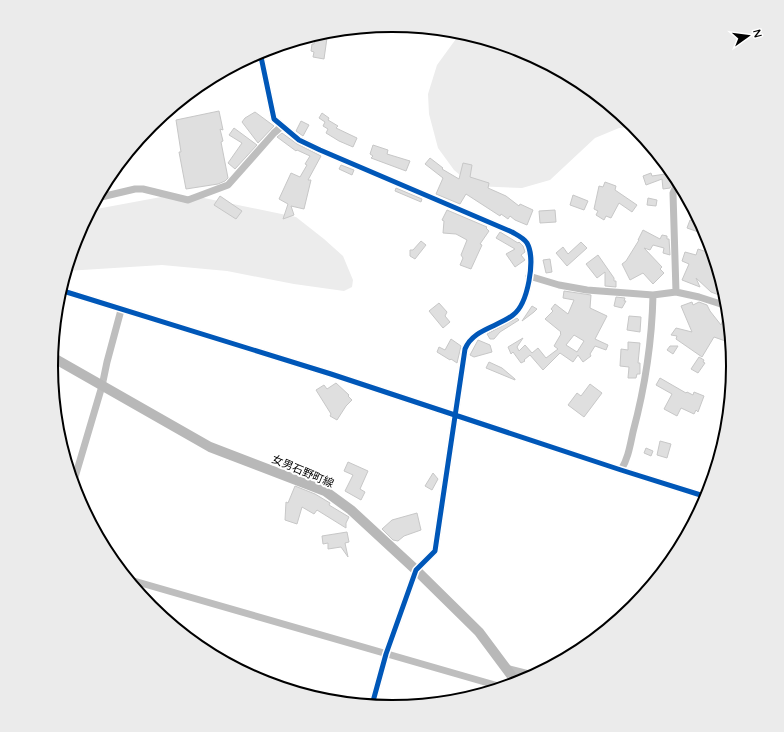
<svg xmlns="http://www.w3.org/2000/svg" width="784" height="732" font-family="Quicksand,'Noto Sans JP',sans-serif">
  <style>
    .green { fill: #ececec }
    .building { fill: #dfdfdf; stroke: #c7c7c7; fill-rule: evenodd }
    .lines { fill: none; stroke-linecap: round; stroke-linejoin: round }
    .street { stroke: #bebebe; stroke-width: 7 }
    .secondary { stroke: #b8b8b8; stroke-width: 10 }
    .cycleway-casing { stroke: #fff; stroke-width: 8 }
    .cycleway { stroke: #0057b8; stroke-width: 5 }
    .labels { text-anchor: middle; stroke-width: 4; stroke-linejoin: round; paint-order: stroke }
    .street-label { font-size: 11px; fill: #000; stroke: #fff }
    .rim { fill: none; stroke: #000; stroke-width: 2 }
  </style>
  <rect width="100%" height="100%" fill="#fff"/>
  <!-- green -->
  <path class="green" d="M461 32 523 51 582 83 635 127 619 128 595 138 550 180 522 188 473 186 454 170 438 148 429 114 428 94 437 65Z
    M161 197 204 198 296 217 324 239 343 256 353 280 352 287 344 291 294 284 227 271 162 265 66 271 77 235 91 210Z"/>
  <!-- building -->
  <path class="building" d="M330 31 329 39 327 38 324 59 313 57 314 52 311 51 312 44H314L316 36 313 35Z
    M219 111 223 130 220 129 223 141 221 142 228 178 225 181 218 184 186 189 179 152H181L176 120Z
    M255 112 274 126 258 143 242 122 245 118Z
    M322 113 329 118 328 120 338 126 336 128 357 138 353 147 339 141 326 133 328 129 323 126 325 122 319 118Z
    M301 121 309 125 303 136 296 131Z
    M234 128 257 145 235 169 228 163 242 143 229 135Z
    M282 133 297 144 321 156 308 180H311L304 209 291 206 294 215 283 219 288 204 279 199 291 173 300 177 307 165 305 164 310 156 297 150 296 151 277 137Z
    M373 145 388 150 387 154 410 161 406 171 371 158 373 156 370 154Z
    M430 158 443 168 442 169 459 179 463 163 472 165 470 177 489 183 488 188 506 196 519 206 520 204 533 210 527 225 515 220 510 216 508 219 501 214 500 216 466 194 460 204 436 194 443 178 425 164Z
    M341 165 354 170 352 175 339 169Z
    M651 173 652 176 672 173 676 177 670 188 663 189 662 179 646 185 643 176Z
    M605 182 616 186 615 190 637 205 632 212 619 203 611 218 606 216 604 220 596 215 598 211 594 209 599 186 603 187Z
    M396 188 422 199 421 202 395 191Z
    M573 195 588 201 584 210 570 205Z
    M220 196 242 211 236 219 214 205Z
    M648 198 657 200 656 206 647 205Z
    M447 210 487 227 486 228 489 231 480 244 482 245 471 269 460 265 463 258 461 255 467 240 456 234 443 233 444 221 442 220Z
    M555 210 556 222 540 223 539 211Z
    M690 220 701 224 707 235 687 228Z
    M643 230 660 239 662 235 667 236V239H669L670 255 663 253 664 248 653 245 650 250 644 248 662 267 660 269 664 273 653 284 643 273 630 280 622 264 626 261 639 240H638Z
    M500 232 518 243 519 242 523 246 525 252 521 255 525 260 515 267 506 254 515 249 496 238Z
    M421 241 426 245 415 259 410 256V250H413Z
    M581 242 587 248 567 266 556 253 563 247 568 254Z
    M698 249 713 254 716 263 713 270 719 275 723 289 719 295 711 292 696 278 700 287 682 280 689 264 682 261 685 252 696 255Z
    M598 255 614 278V281H616V287L605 286V272L597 278 586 264Z
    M550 259 552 272 546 273 543 260Z
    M564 291 591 295 590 308 607 316 595 339 608 345 606 350 595 346 590 354 591 356 583 362 578 355 573 362 560 353 543 370 530 355 524 360 525 361 521 363 513 352 511 354 508 347 523 338 517 347 519 351 525 345 532 353 538 348 546 358 558 349 554 346 561 334 560 333 561 332 545 319 553 311 551 309 555 304 568 314 574 300 563 298ZM574 335 584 341 577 352 566 345Z
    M616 297 625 298 624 301H626L622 308 614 306Z
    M692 302 693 305 699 302 707 305 710 311 721 325 725 311H728L731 343 714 337 702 357 676 339 677 336 671 335 676 328 692 332 681 306Z
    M439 303 447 312 445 316 450 322 443 328 429 311Z
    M532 306 537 309 534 312 522 321Z
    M629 316 641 317 640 332 627 330Z
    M517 318 519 320 500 332 494 339H490L487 334Z
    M451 339 461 346 457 363 451 359 450 360 437 352 439 347 445 350Z
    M478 340 490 345 492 352 474 357 470 355Z
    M628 342 640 343 638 363H640V374H637L636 378H628L629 367 620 366 621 349 628 350Z
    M670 346H678L673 354 667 350Z
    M699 357 704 360 703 362 705 363 698 373 691 369Z
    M489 362 502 368 515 379V380L486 368Z
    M660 378 686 393 687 392 693 395 694 392 704 396 698 412 696 410 694 414 681 408 677 416 664 409 672 394 656 385Z
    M336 383 349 395 348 396 352 400 346 406 337 420 330 416 331 414 316 390 324 385 327 389Z
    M590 384 602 393 584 417 568 405 577 393 581 396Z
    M660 441 671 444 667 458 657 455Z
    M646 448 653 451 651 456 644 453Z
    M348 462 368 471 360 489 365 492 361 500 345 491 353 475 344 471Z
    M433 473 438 479 432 490 425 486Z
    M295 486 315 494 330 503 329 505 349 517 346 523V528L317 510 314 514 302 507 297 524 285 520 286 502 288 503Z
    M417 513 421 530 404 536 398 541 393 540 382 529 392 520Z
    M347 532 349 542 345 543 348 557 341 547 328 549V543L323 544 322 536Z"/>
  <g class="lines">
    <!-- street -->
    <path class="street" d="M260 52 274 119 299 140 320 150 512 232C517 235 524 238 527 243 536 259 528 304 513 315 498 327 473 329 465 349L435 551 416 570 386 654 372 705
      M97 198 135 189H143L188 200 228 185 274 133 282 126
      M529 276 559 285 587 290 653 295 676 292 699 297 727 306
      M60 290 331 374 621 470 707 497
      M676 292 673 193 678 181
      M621 470C628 459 630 446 633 432 645 387 652 341 653 295
      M73 484 102 386 107 362 121 310
      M127 579 502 687
      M506 668 533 675"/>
    <!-- secondary -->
    <path class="secondary" d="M52 357 210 447 325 491 351 510 416 570 479 632 517 683"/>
    <!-- cycleway casing -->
    <g class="cycleway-casing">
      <path id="cycleway" d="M260 52 274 119 299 140 320 150 512 232C517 235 524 238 527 243 536 259 528 304 513 315 498 327 473 329 465 349L435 551 416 570 386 654 372 705
        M60 290 331 374 621 470 707 497"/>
    </g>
    <!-- cycleway -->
    <use href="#cycleway" class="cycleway"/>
  </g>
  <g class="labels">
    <!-- street labels -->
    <g class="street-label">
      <text transform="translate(303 471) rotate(23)" y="4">女男石野町線</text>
    </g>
  </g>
  <!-- crop -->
  <path d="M0 0H784V732H0ZM58 366a334 334 0 1 1 668 0a334 334 0 1 1-668 0Z" fill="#ebebeb" fill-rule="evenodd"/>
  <path class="rim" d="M58 366a334 334 0 1 1 668 0a334 334 0 1 1-668 0Z"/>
  <!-- north arrow -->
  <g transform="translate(748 36) rotate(76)" stroke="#ffffff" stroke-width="3" paint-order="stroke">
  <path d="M0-3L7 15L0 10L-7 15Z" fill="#000000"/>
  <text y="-6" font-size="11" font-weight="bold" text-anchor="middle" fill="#000000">N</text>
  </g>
</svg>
